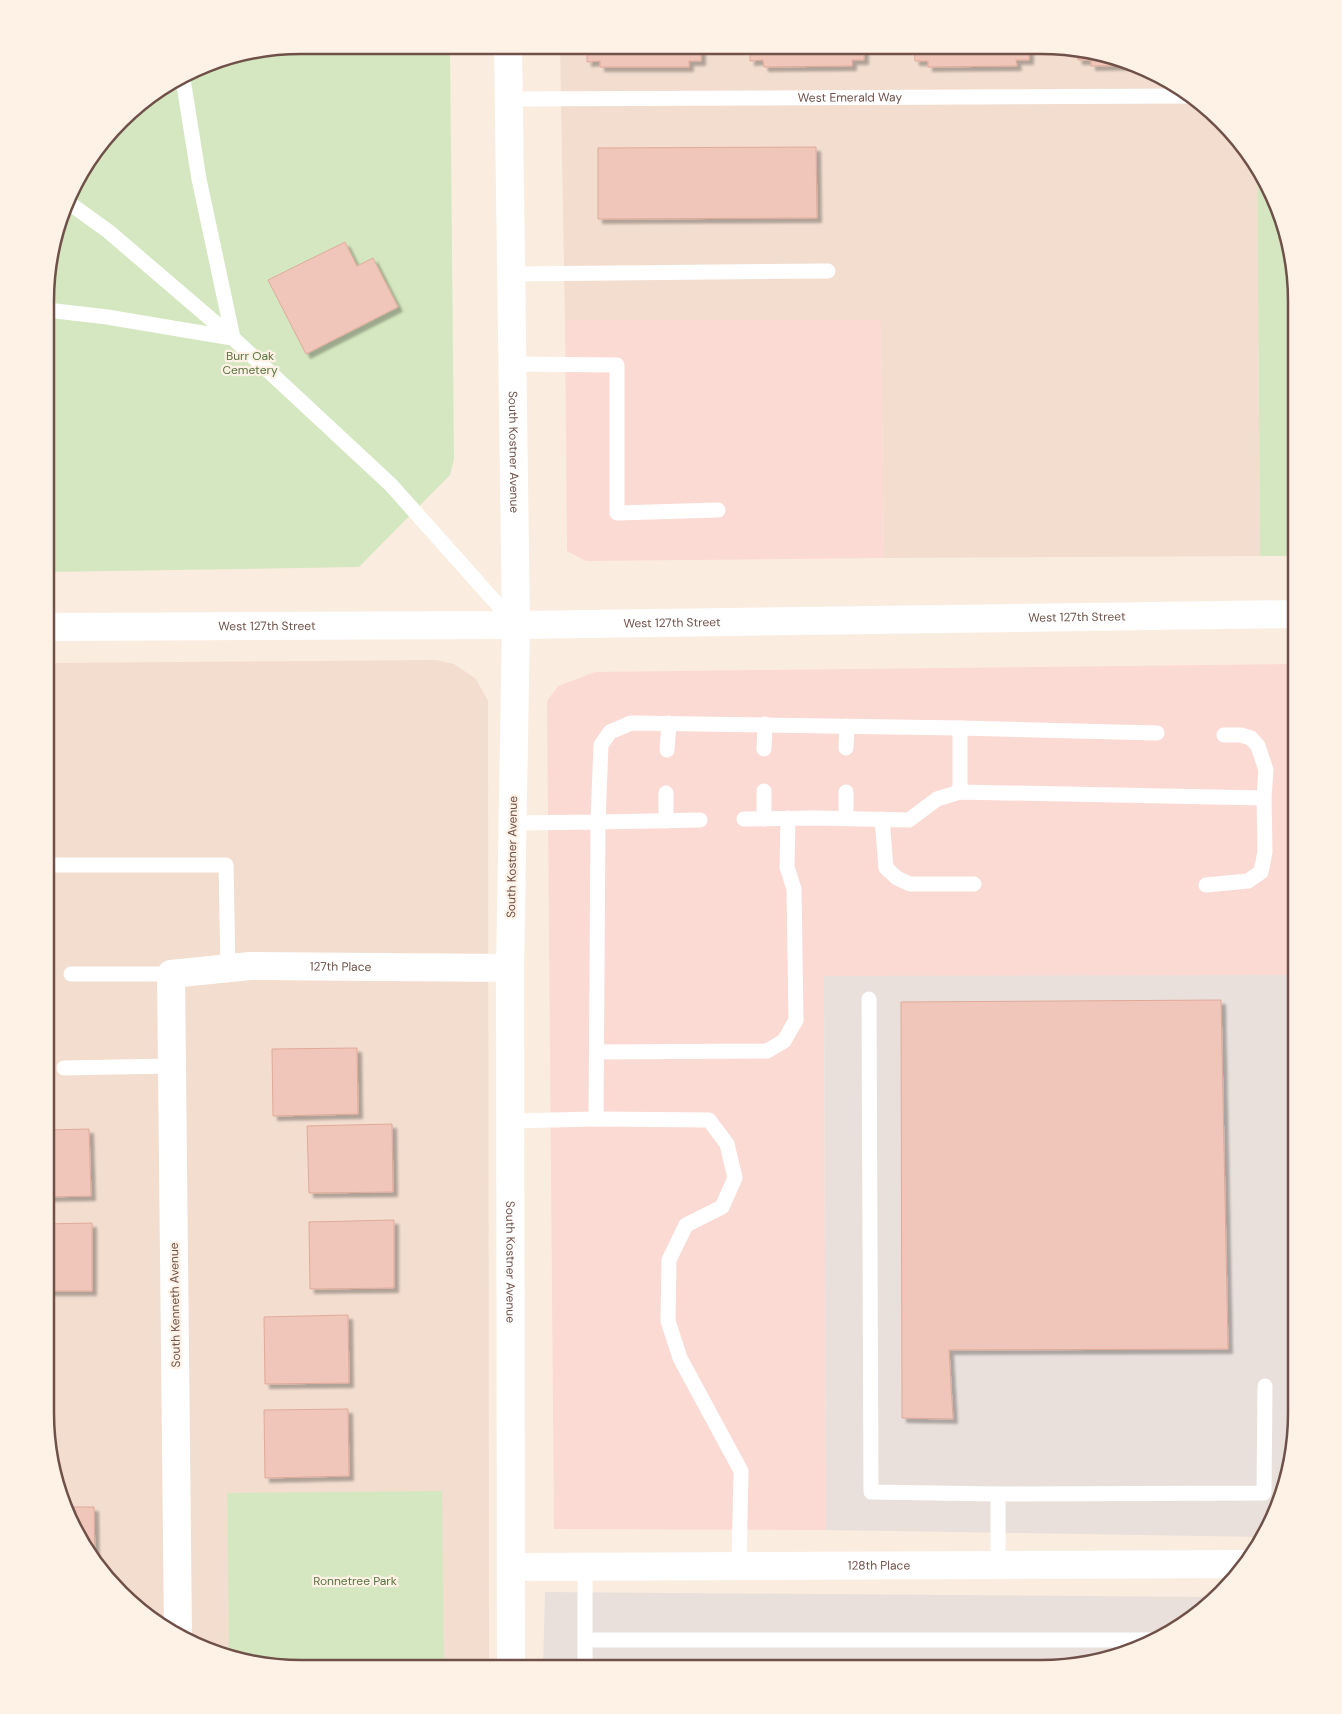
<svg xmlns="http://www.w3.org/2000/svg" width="1342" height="1714" font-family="'DM Sans',sans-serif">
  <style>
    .residential { fill: #f2ddcf }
    .commercial { fill: #fbdad4 }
    .industrial { fill: #e9e0db }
    .green { fill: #d5e7c0 }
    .building { fill: #efc6b9; stroke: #e0aa9a; filter: url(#shadow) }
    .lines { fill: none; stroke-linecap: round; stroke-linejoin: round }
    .service { stroke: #fff; stroke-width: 15 }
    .minor { stroke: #fff; stroke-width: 28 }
    .secondary { stroke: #fff; stroke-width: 28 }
    .labels { text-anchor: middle; stroke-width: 4.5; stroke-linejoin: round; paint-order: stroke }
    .street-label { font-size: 12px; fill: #705149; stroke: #fef1e5 }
    .park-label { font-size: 12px; fill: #597542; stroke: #fef1e5 }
    .rim { fill: none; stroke: #705149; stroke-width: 2.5 }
  </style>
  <defs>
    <filter id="shadow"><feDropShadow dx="4.5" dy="4.5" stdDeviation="1" flood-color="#0004"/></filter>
  </defs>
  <rect width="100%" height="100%" fill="#fbece0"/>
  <!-- residential -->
  <path class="residential" d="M560 46 1075 47 1139 64 1184 88 1233 132 1257 164 1260 556 884 558 881 320H565Z
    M436 660 454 664 476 679 488 701 489 1668H284L219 1656 159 1626 120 1594 79 1541 54 1480 45 1414 46 663Z"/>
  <!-- commercial -->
  <path class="commercial" d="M565 320H881L884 558 586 561 567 551Z
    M1297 664V975L824 977 826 1530 554 1529 547 701 558 686 595 672Z"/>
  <!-- industrial -->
  <path class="industrial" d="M1297 975 1296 1430 1284 1495 1263 1537 826 1530 824 976Z
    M545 1592 1218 1597 1169 1635 1108 1660 1058 1668H543Z"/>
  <!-- green -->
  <path class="green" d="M301 45H450L454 459 450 475 359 567 47 572V267L79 173 132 108 218 59Z
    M1257 164 1263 173 1288 234 1297 300V556H1260Z
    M442 1491 444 1668H284L229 1657 227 1493Z"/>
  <!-- building -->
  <path class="building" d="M587 46H701V61H689V67H600V61L587 62Z
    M750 46 864 47V60H852V66L764 67 763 60 750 61Z
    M914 47H1029V60H1016L1017 66 928 67V61H915Z
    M1077 48 1139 64 1141 65 1091 66V60H1078Z
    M816 147 817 218 598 219V148Z
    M345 242 357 266 373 258 398 307 306 354 268 280Z
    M1221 1000 1228 1349 949 1350 953 1419 902 1418 901 1002Z
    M357 1048 358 1114 273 1116 272 1049Z
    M392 1124 393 1192 309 1193 307 1126Z
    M89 1129 91 1196 45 1197 46 1130Z
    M394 1220V1288L310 1289 309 1222Z
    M92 1223V1291H45V1224Z
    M348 1315 349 1383 265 1384 264 1317Z
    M45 1319 47 1386H45Z
    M348 1409 349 1476 265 1478 264 1410Z
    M65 1507H94L95 1562 79 1541Z"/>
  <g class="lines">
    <!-- service -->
    <g class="service">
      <path d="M183 79 199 179 233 338"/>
      <path id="s1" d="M508 99 1192 96"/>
      <path d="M69 203 108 231 233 338 391 485 515 624"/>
      <path d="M511 274 828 271"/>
      <path d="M47 310 107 317 232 338"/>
      <path d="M512 364 617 365V513L718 510"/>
      <path d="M846 748 847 726"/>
      <path d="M764 749 765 724"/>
      <path d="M667 750 669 723"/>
      <path d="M764 791V819"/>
      <path d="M960 792V728"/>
      <path d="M846 818V792"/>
      <path d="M744 819 816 818 909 820 937 799 960 792 1264 798"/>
      <path d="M882 819 886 868 897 878 910 884H974"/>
      <path d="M666 821V793"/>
      <path d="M512 823 598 822 601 745 610 732 631 723 960 728 1157 733"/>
      <path d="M46 865H226L228 968"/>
      <path d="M1206 885 1248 881 1261 872 1265 852 1264 798 1266 770 1258 746 1251 738 1241 735H1224"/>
      <path d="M71 974H171"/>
      <path d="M869 999 871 1492 998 1494V1565"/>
      <path d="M597 1052 767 1051 784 1041 796 1020 794 889 787 867 788 818"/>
      <path d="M64 1068 172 1066"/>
      <path d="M596 1119 709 1120 727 1144 735 1178 722 1207 686 1225 669 1260 668 1321 680 1358 741 1471 739 1566"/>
      <path d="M510 1121 596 1119 598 822 700 820"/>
      <path d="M998 1494 1264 1493 1265 1386"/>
      <path d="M585 1567V1640"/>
      <path d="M585 1668V1640H1155"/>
    </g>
    <!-- minor -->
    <g class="minor">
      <path id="s2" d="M508 46 516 625 510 968 511 1668"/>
      <path id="s3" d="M511 1567 1247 1564"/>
      <path id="s4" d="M178 1636 171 974 250 966 510 968"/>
    </g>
    <!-- secondary -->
    <path class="secondary" id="s5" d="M47 627 516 625 1297 614"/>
  </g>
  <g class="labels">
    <!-- street labels -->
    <g class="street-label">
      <text dy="4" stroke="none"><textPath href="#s1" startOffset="342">West Emerald Way</textPath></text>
      <text dy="4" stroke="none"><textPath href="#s2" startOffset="406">South Kostner Avenue</textPath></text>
      <text dy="4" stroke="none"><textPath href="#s5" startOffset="1030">West 127th Street</textPath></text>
      <text dy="4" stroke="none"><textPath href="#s5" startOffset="625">West 127th Street</textPath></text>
      <text dy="4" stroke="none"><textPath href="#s5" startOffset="220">West 127th Street</textPath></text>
      <text transform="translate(512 857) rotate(-89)" y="4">South Kostner Avenue</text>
      <text dy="4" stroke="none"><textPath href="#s4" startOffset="832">127th Place</textPath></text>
      <text dy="4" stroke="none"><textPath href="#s2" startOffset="1216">South Kostner Avenue</textPath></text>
      <text transform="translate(175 1305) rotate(-91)" y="4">South Kenneth Avenue</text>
      <text dy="4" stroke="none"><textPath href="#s3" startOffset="368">128th Place</textPath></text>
    </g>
    <!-- park labels -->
    <g class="park-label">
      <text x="250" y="360">Burr Oak<tspan x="250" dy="14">Cemetery</tspan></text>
      <text x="355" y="1585">Ronnetree Park</text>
    </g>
  </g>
  <!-- crop -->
  <path d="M0 0H1342V1714H0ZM301 54H1041A247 247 0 0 1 1288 301V1413A247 247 0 0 1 1041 1660H301A247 247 0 0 1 54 1413V301A247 247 0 0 1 301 54Z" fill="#fef1e5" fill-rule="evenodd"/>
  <path class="rim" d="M301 54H1041A247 247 0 0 1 1288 301V1413A247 247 0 0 1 1041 1660H301A247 247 0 0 1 54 1413V301A247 247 0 0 1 301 54Z"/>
</svg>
